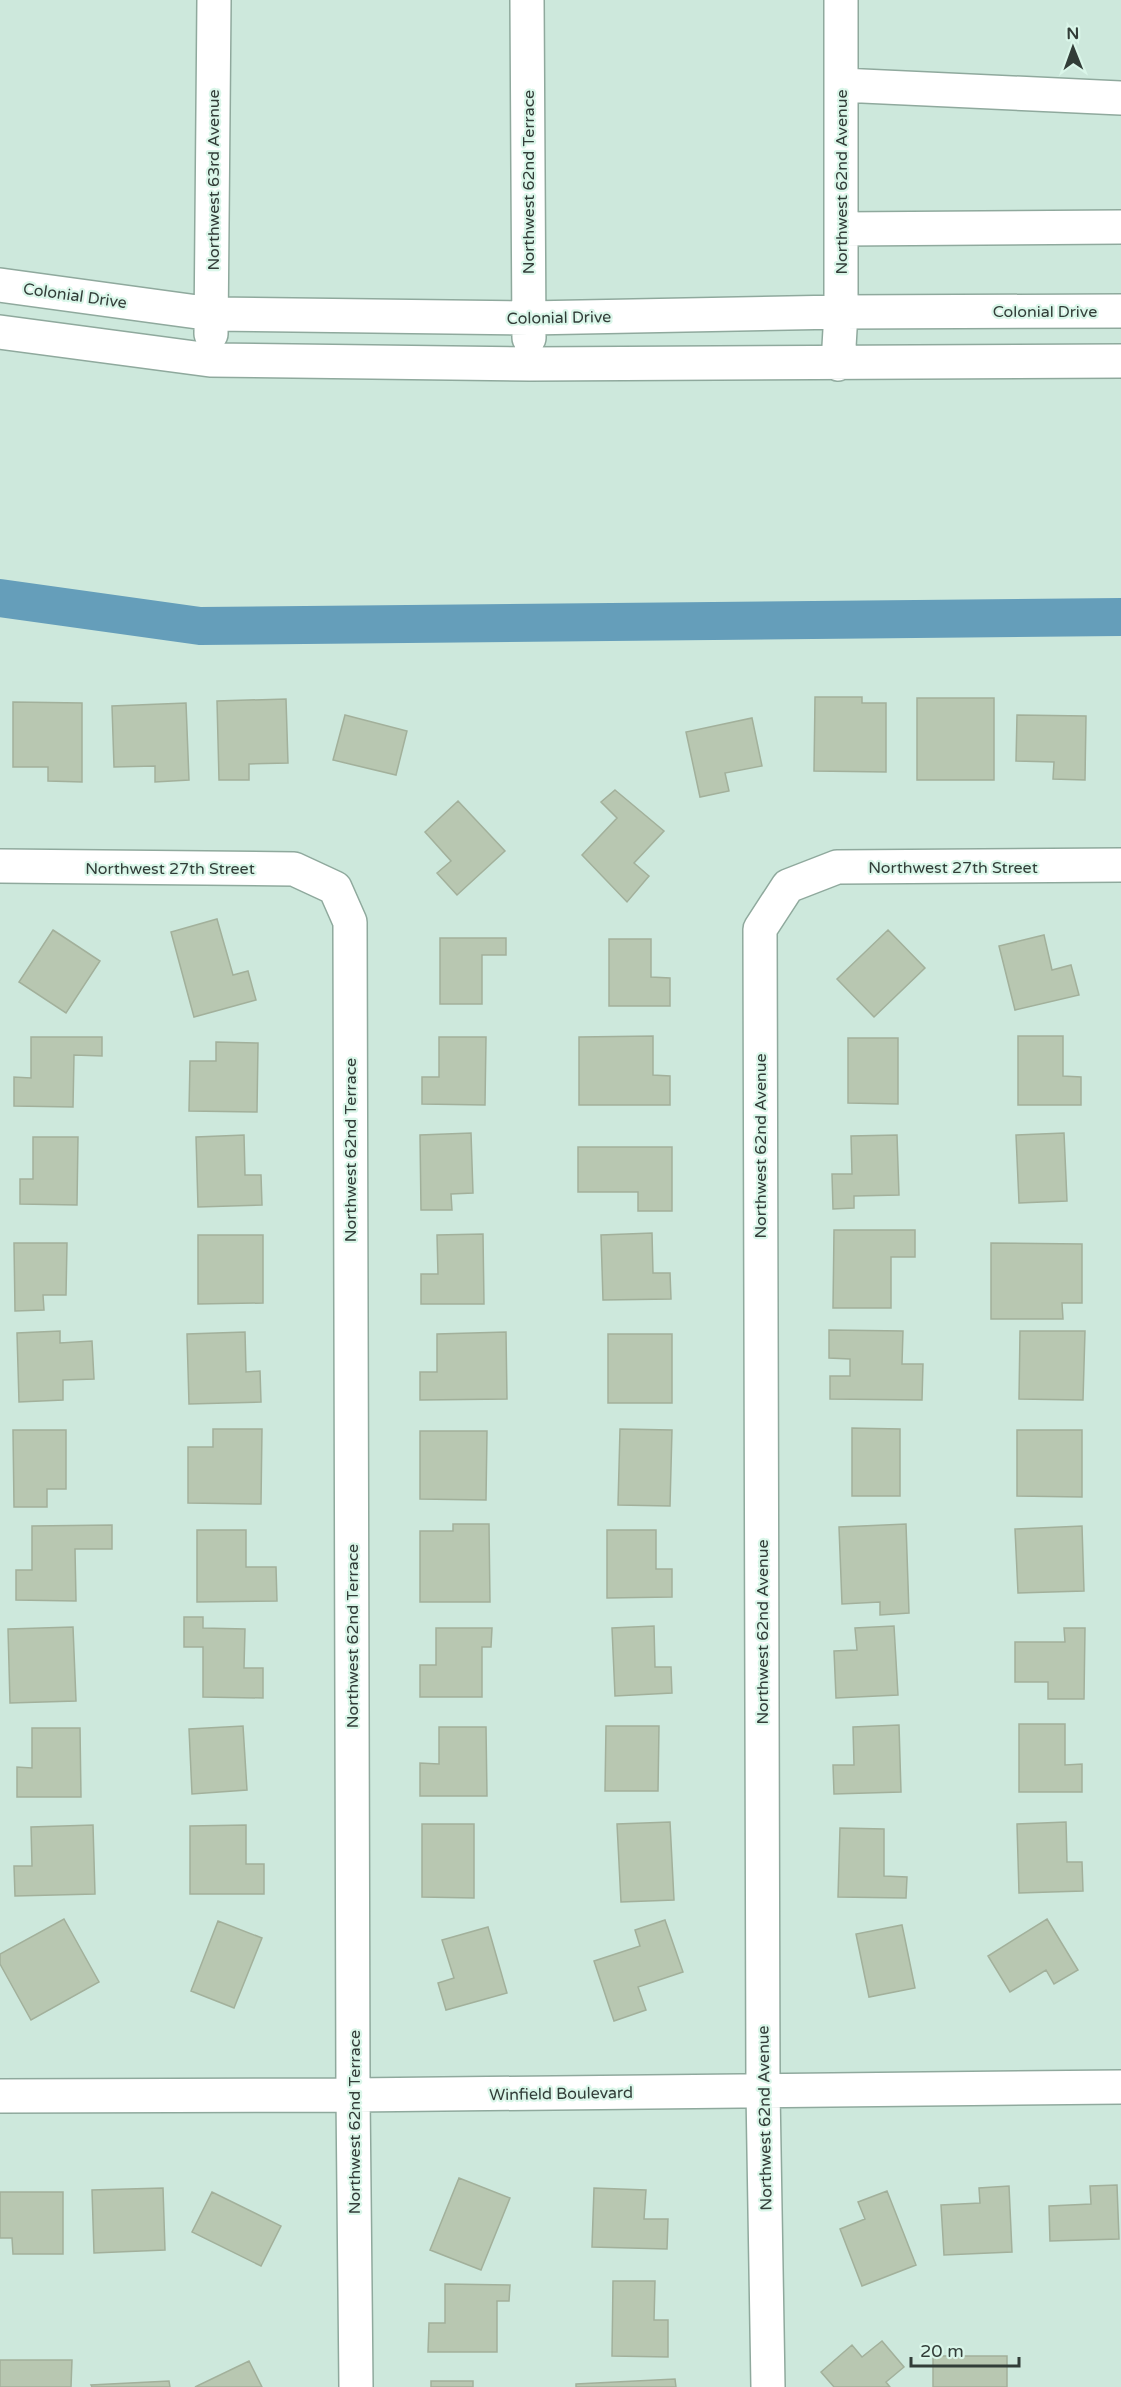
<svg xmlns="http://www.w3.org/2000/svg" width="1121" height="2387" font-family="'Varela Round',sans-serif">
  <style>
    .lines { fill: none; stroke-linecap: round; stroke-linejoin: round }
    .canal { stroke: #659eba; stroke-width: 38 }
    .building { fill: #b8c7b1; stroke: #a2b09b; stroke-width: 1.5 }
    .minor-casing { stroke: #8fa99d; stroke-width: 36 }
    .minor { stroke: #fff; stroke-width: 33 }
    .labels { text-anchor: middle; stroke-width: 4.5; stroke-linejoin: round; paint-order: stroke }
    .street-label { font-size: 16px; fill: #323d38; stroke: #daf6e9 }
  </style>
  <rect width="100%" height="100%" fill="#cde8dc"/>
  <g class="lines">
    <!-- canal -->
    <path class="canal" d="M0 598 200 626 1121 617"/>
  </g>
  <!-- building -->
  <path class="building" d="M815 697H862V703H886V772L814 771Z
    M917 698H994V780H917Z
    M286 699 288 763 249 764V780H219L217 701Z
    M13 702 82 703V782L48 781V767H13Z
    M186 703 189 780 155 782V766L114 767 112 706Z
    M345 715 407 731 396 775 333 760Z
    M1017 715 1086 716 1085 780 1053 779 1054 762 1016 761Z
    M752 718 762 766 725 773 729 791 700 797 686 732Z
    M615 790 664 831 634 863 649 876 627 902 582 855 617 818 601 802Z
    M458 801 505 851 457 895 437 873 451 861 425 832Z
    M217 919 233 975 248 971 256 1000 194 1017 171 932Z
    M53 930 100 961 66 1013 19 982Z
    M888 930 925 968 874 1017 837 979Z
    M1044 935 1052 970 1071 965 1079 995 1015 1010 999 946Z
    M440 938H506V955H482V1004H440Z
    M609 939H651V977L670 978V1006H609Z
    M653 1036V1075L670 1076V1105H579V1037Z
    M1018 1036H1063V1076L1081 1077V1105H1018Z
    M31 1037H102V1056L74 1055 73 1107 14 1106V1077L31 1078Z
    M439 1037H486L485 1105 422 1104V1077H439Z
    M848 1038H898V1104L848 1103Z
    M216 1042 258 1043 257 1112 189 1111 190 1061H216Z
    M471 1133 473 1193 451 1194 452 1210H421L420 1135Z
    M1064 1133 1067 1201 1019 1203 1016 1135Z
    M244 1135 245 1175H261L262 1205 198 1207 196 1137Z
    M897 1135 899 1195 854 1196V1208L833 1209 832 1174H852L851 1136Z
    M33 1137H78L77 1205 20 1204V1179H33Z
    M578 1147H672V1211H638V1192H578Z
    M834 1230H915V1257H891V1308H833Z
    M652 1233 653 1273H670L671 1299 603 1300 601 1235Z
    M483 1234 484 1304H421V1274H438L437 1235Z
    M198 1235H263V1303L198 1304Z
    M14 1243H67L66 1295H43L44 1310 15 1311Z
    M991 1243 1082 1244V1303H1062L1063 1319H991Z
    M829 1330 903 1331 902 1364H923L922 1400 830 1399V1376H850V1359L829 1358Z
    M60 1331V1343L92 1341 94 1379 63 1380V1400L19 1402 17 1333Z
    M1020 1331H1085L1083 1400 1019 1399Z
    M245 1332 246 1372 260 1371 261 1402 189 1404 187 1334Z
    M506 1332 507 1399 420 1400V1372H437V1334Z
    M608 1334H672V1403H608Z
    M852 1428 900 1429V1496H852Z
    M213 1429H262L261 1504 188 1503V1447H213Z
    M620 1429 672 1430 670 1506 618 1505Z
    M13 1430H66V1489H47V1507H14Z
    M1017 1430H1082V1497L1017 1496Z
    M420 1431H487L486 1500 420 1499Z
    M453 1524H489L490 1602H420V1531H453Z
    M906 1524 909 1613 880 1615V1602L842 1604 839 1527Z
    M112 1525V1549H75L76 1601 16 1600V1570H32V1526Z
    M1082 1526 1084 1591 1018 1593 1015 1529Z
    M197 1530H246V1567H276L277 1601 197 1602Z
    M607 1530H656V1569H672V1597L607 1598Z
    M184 1617H203V1628L245 1629 244 1668H263V1698L203 1697V1647H184Z
    M654 1626 655 1667H671L672 1693 615 1696 612 1628Z
    M894 1626 898 1695 836 1698 834 1651 857 1650 855 1628Z
    M73 1627 76 1701 10 1703 8 1629Z
    M436 1628H492L491 1647H482V1697H420V1665H436Z
    M1064 1628H1085L1084 1699H1048V1682H1015V1642H1065Z
    M1019 1724H1065V1765L1082 1764V1792H1019Z
    M899 1725 901 1792 834 1794 833 1765H854L853 1727Z
    M243 1726 247 1790 192 1794 189 1729Z
    M606 1726H659L658 1791H605Z
    M439 1727H486L487 1796H420V1763L439 1764Z
    M32 1728H80L81 1797H17V1767L32 1768Z
    M670 1822 674 1900 621 1902 617 1824Z
    M1066 1822 1067 1862H1082L1083 1891 1019 1893 1017 1824Z
    M422 1824H474V1898L422 1897Z
    M93 1825 95 1894 15 1896 14 1866H32L31 1827Z
    M246 1825V1864H264V1894H190V1826Z
    M840 1828 884 1829V1876L907 1877 906 1898 838 1897Z
    M64 1919 99 1982 31 2020 0 1964V1954Z
    M1047 1919 1078 1970 1054 1984 1046 1970 1010 1992 988 1956Z
    M665 1920 683 1972 638 1987 646 2010 614 2021 594 1961 640 1946 635 1930Z
    M218 1921 262 1938 234 2008 191 1991Z
    M902 1925 915 1988 869 1997 856 1934Z
    M488 1927 507 1993 446 2010 438 1983 454 1978 442 1940Z
    M459 2178 510 2198 481 2270 430 2250Z
    M1117 2185 1119 2239 1050 2241 1049 2206 1091 2204 1090 2186Z
    M1009 2186 1012 2252 944 2255 941 2205 980 2203 979 2188Z
    M163 2188 165 2250 94 2253 92 2190Z
    M594 2188 646 2190 644 2219H668L667 2249 592 2247Z
    M887 2191 916 2265 862 2286 840 2229 865 2219 858 2202Z
    M0 2192H63V2254H13L12 2238H0Z
    M212 2192 281 2226 261 2266 192 2232Z
    M613 2281H655L654 2320H668V2357L612 2356Z
    M445 2284 510 2285 509 2301H497V2352H428L429 2323H445Z
    M882 2341 904 2367 886 2382 890 2387H834L821 2372 852 2345 862 2357Z
    M933 2356H1007V2387H933Z
    M0 2360H72L71 2387H0Z
    M249 2361 262 2387H195Z
    M675 2379 676 2387H576V2384Z
    M169 2381 170 2387H92L91 2385Z
    M431 2381H473V2387H431Z"/>
  <g class="lines">
    <!-- minor casing -->
    <g class="minor-casing">
      <path id="minor" d="M527 0 529 338
        M841 85 1121 98
        M841 229 1121 227
        M0 285 212 314 529 318 841 312 1121 311
        M0 332 210 360 530 364 1121 361
        M211 334 214 0
        M838 364 841 312V0
        M0 866 294 869 335 888 350 922 353 2095 356 2387
        M0 2096 353 2095 1121 2087
        M768 2387 763 2091 760 929 788 886 837 867 1121 865"/>
    </g>
    <!-- minor -->
    <use href="#minor" class="minor"/>
  </g>
  <g class="labels">
    <!-- street labels -->
    <g class="street-label">
      <text transform="translate(213 180) rotate(-90)" y="6">Northwest 63rd Avenue</text>
      <text transform="translate(528 182) rotate(-90)" y="6">Northwest 62nd Terrace</text>
      <text transform="translate(841 182) rotate(-90)" y="6">Northwest 62nd Avenue</text>
      <text transform="translate(75 295) rotate(8)" y="6">Colonial Drive</text>
      <text x="1045" y="317">Colonial Drive</text>
      <text transform="translate(559 317) rotate(-1)" y="6">Colonial Drive</text>
      <text x="953" y="873">Northwest 27th Street</text>
      <text x="170" y="874">Northwest 27th Street</text>
      <text transform="translate(760 1146) rotate(-90)" y="6">Northwest 62nd Avenue</text>
      <text transform="translate(350 1150) rotate(-90)" y="6">Northwest 62nd Terrace</text>
      <text transform="translate(762 1632) rotate(-90)" y="6">Northwest 62nd Avenue</text>
      <text transform="translate(352 1636) rotate(-90)" y="6">Northwest 62nd Terrace</text>
      <text transform="translate(561 2093) rotate(-1)" y="6">Winfield Boulevard</text>
      <text transform="translate(764 2118) rotate(-91)" y="6">Northwest 62nd Avenue</text>
      <text transform="translate(354 2122) rotate(-90)" y="6">Northwest 62nd Terrace</text>
    </g>
  </g>
  <!-- north arrow -->
  <g transform="translate(1073 48) rotate(359)" stroke="#daf6e9" stroke-width="4.5" paint-order="stroke">
  <path d="M0-4.5L10 22L0 15L-10 22Z" fill="#323d38"/>
  <text y="-9" font-size="16" font-weight="bold" text-anchor="middle" fill="#323d38">N</text>
  </g>
  <!-- scale -->
  <path d="M911 2357v9h108v-9" fill="none" stroke="#323d38" stroke-width="3"/>
  <text x="920" y="2357" font-size="18" fill="#323d38" stroke="#daf6e9" stroke-width="4.5" paint-order="stroke">20 m</text>
</svg>
